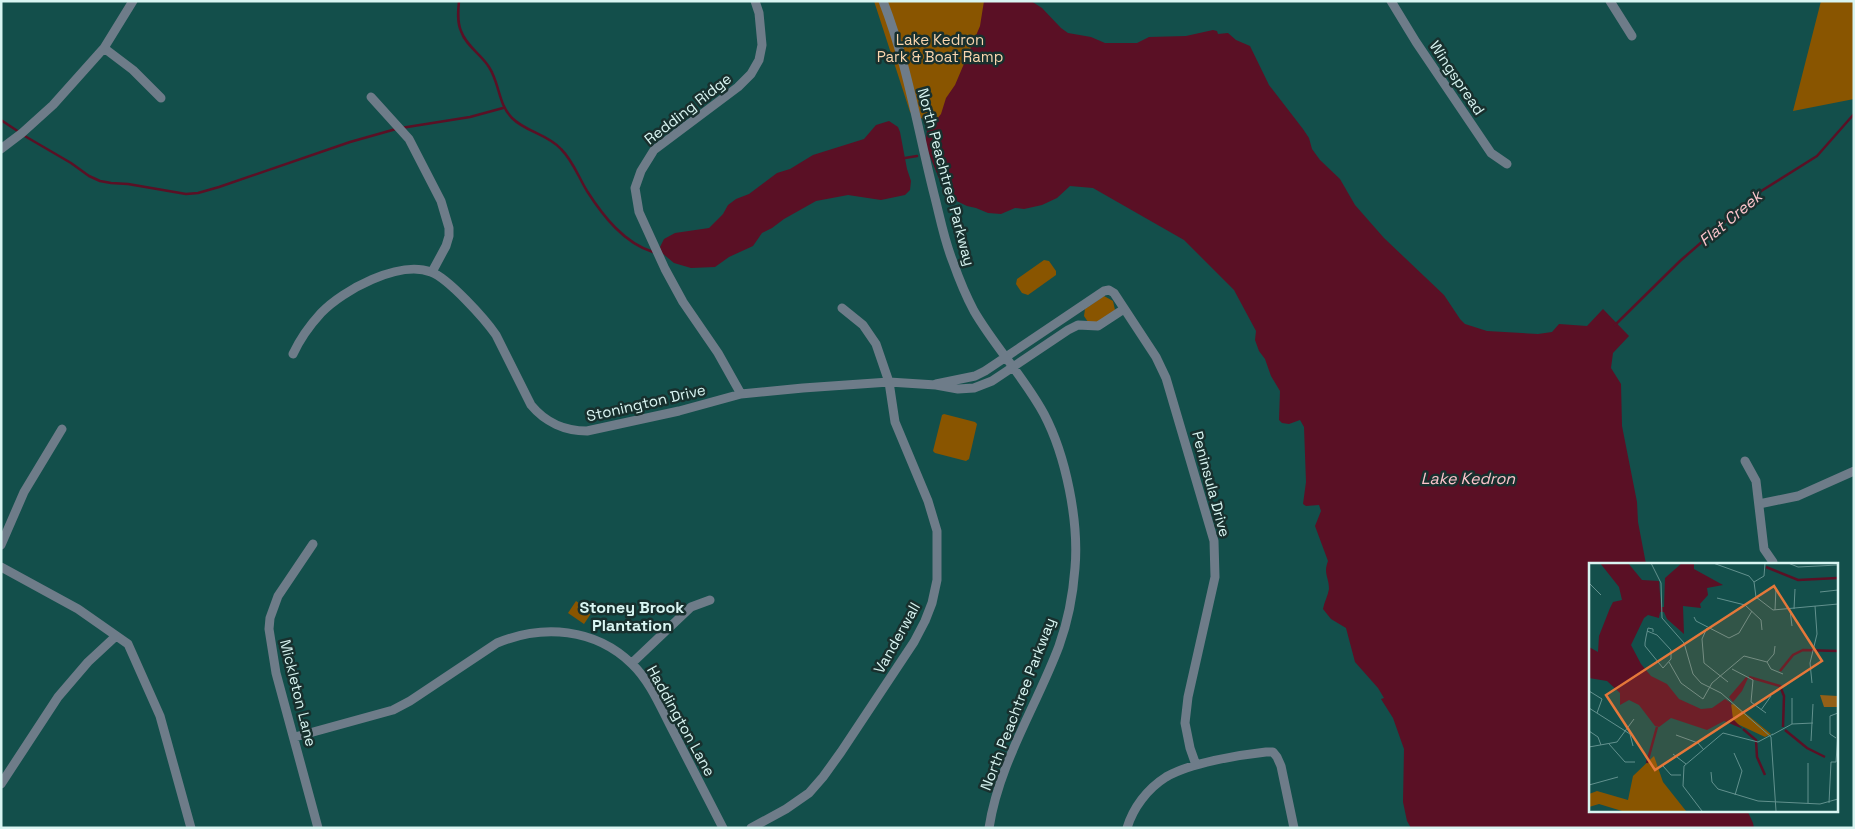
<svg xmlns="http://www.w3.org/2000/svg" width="1855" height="829" font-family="'Space Grotesk',sans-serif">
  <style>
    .green { fill: #895500 }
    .water { fill: #5a1025 }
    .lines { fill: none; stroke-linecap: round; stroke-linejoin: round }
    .stream { stroke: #5a1025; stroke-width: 2.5 }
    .minor { stroke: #6e7c89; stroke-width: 9 }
    .labels { text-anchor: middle; stroke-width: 5; stroke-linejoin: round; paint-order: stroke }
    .park-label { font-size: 15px; fill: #f9d5ae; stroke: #18302e }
    .street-label { font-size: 15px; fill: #d9f5f2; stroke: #18302e }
    .water-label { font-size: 16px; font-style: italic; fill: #fdc5cc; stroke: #18302e }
    .neighbourhood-label { font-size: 16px; font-weight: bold; fill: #d9f5f2; stroke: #18302e }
    .inset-river { fill: none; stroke: #5a1025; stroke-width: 2.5 }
    .inset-road { fill: none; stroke: #62918e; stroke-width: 1 }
    .view { fill: #e5783a; fill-opacity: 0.15; stroke: #e5783a; stroke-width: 2.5 }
    .inset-edge { fill: none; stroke: #d9f5f2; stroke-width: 2.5 }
  </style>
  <rect width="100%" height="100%" fill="#134f4b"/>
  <!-- green -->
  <path class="green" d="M874 1H1013L945 131 910 112Z
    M1821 1H1854V99L1793 111Z
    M1044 260 1049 261 1056 271V275L1028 295 1022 293 1016 284 1017 279Z
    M1104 296 1113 301 1115 310 1101 323 1088 322 1084 316 1085 309Z
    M944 414 975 422 977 424 969 459 966 461 935 453 933 451 942 415Z
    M576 601 592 612 584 624 568 613Z"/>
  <!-- water -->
  <path class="water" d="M984 1H1031L1042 8 1061 28 1068 33 1091 37 1105 43H1137L1149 37 1186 36 1213 30 1217 31 1218 34 1228 33 1236 40 1250 46 1269 85 1303 129 1309 138 1312 149 1320 160 1340 179 1355 205 1384 238 1444 295 1460 319 1465 324 1487 331 1538 334 1552 332 1559 324 1587 326 1603 309 1629 336 1613 353 1611 368 1621 384 1622 426 1637 502 1638 522 1646 564H1590V810H1747L1753 823 1754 828H1411L1407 821 1403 802 1404 749 1393 718 1381 699 1384 698 1378 688 1355 662 1346 628 1331 619 1323 609C1324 602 1328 596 1329 589 1329 577 1323 574 1328 561L1315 526 1321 511 1319 505 1306 506 1303 504 1306 482 1304 427 1300 420 1289 424 1282 423 1279 420 1280 391 1271 376 1265 359 1259 351 1255 340 1256 331 1234 290 1184 240 1093 188 1070 186 1057 198 1042 205 1024 209 1015 208 1001 214 988 213 976 208 967 206 946 196 925 144 927 131 941 114 946 98 955 85 980 26Z
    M889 121 898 127 900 132 907 169 911 181 910 190 905 195 881 200 848 195 816 201 784 219 772 228 762 233 753 246 729 257 715 267 691 268 674 263 662 253 660 247 664 239 675 233 709 228 723 214 728 205 736 199 749 194 777 173 790 169 813 155 864 139 876 125Z"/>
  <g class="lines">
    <!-- stream -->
    <path class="stream" d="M459 1C458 11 457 22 461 31 466 46 481 54 489 67 500 84 498 104 512 118 526 132 547 134 561 149 573 161 578 176 587 191 603 216 624 243 653 252
      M1 120 19 132
      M401 128 470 117 503 108
      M23 135 71 163 89 176 100 181 111 183 128 184 186 194 198 193 219 187 350 142 396 129
      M905 158 917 156
      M1615 325 1680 261 1758 193 1817 156 1854 114"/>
    <!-- minor -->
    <path class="minor" d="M883 1C907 62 918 131 934 194 940 217 944 240 953 262 959 279 966 296 974 311 995 347 1024 377 1044 414 1066 456 1079 521 1075 568 1073 595 1068 621 1059 646 1036 707 999 763 989 828
      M1391 1 1416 42 1491 153 1507 164
      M1610 1 1632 36
      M104 48 133 70 161 98
      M371 97 409 139 441 201 449 228V236L446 246 432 272
      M1 149 22 133 53 105 104 48 133 1
      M293 354C300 339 310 325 321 313 343 290 399 260 431 272 448 278 485 319 496 335L531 405C545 422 565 431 587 431L679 411 741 394 803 388 889 382 936 385 958 389 974 388 992 381 1068 330 1078 325 1098 326 1124 309
      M936 384 975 376 985 371 1104 291 1109 290 1114 293 1156 357 1166 378 1214 541 1215 577 1188 697 1185 723 1190 748 1196 765
      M741 394 718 353 683 302 665 269 639 212 635 188 641 171 654 150 738 87 751 74 759 60 762 45 759 13 755 1
      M1745 461 1756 481 1764 549 1773 562
      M1759 504 1798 496 1854 471
      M313 544 278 596 270 618 269 629 276 673 318 828
      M1 545 24 492 62 429
      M1 567 78 609 128 644 160 716 191 828
      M632 663 691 607 710 600
      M295 737 393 710 410 701 497 643C543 624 595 628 632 664 650 681 661 708 672 729 689 762 706 795 723 828
      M1 784 58 697 88 662 116 636
      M751 828 786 809 809 793 823 777 841 752 914 642 925 621 932 603 937 580V531L928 501 895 422 889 382 876 344 863 325 842 308
      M1127 828C1133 808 1147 789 1166 777 1190 763 1238 755 1266 752H1273L1277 757 1281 766 1294 828"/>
  </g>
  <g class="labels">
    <!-- park labels -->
    <g class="park-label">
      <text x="940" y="45">Lake Kedron<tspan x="940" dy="17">Park &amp; Boat Ramp</tspan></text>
    </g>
    <!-- street labels -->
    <g class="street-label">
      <text transform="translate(1457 78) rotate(56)" y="5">Wingspread</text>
      <text transform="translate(688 109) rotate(-38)" y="5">Redding Ridge</text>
      <text transform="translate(946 177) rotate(75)" y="5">North Peachtree Parkway</text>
      <text transform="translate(646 403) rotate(-13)" y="5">Stonington Drive</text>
      <text transform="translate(1211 484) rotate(75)" y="5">Peninsula Drive</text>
      <text transform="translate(897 638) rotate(-61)" y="5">Vanderwall</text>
      <text transform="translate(298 693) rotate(76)" y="5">Mickleton Lane</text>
      <text transform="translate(1018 704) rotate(-69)" y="5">North Peachtree Parkway</text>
      <text transform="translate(681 721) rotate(61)" y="5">Haddington Lane</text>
    </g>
    <!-- water labels -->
    <g class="water-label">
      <text transform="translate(1730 218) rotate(-40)" y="6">Flat Creek</text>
      <text x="1468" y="484">Lake Kedron</text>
    </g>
    <!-- neighbourhood labels -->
    <g class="neighbourhood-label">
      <text x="632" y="613">Stoney Brook<tspan x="632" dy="18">Plantation</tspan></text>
    </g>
  </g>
  <!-- overview -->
  <g transform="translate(1589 563)">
    <rect width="249" height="249" fill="#134f4b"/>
    <path d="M145 141 182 171 176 174 142 158 140 142ZM65 193 74 219 97 248H33L10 241 0 244V231L8 228 39 237 44 213Z" fill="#895500"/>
    <path d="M231 132 249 133V144H235Z" fill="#936018"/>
    <path d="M11 0H39L53 17 70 18 72 44H75L76 15 93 0H105V6L134 22 118 25 119 32 111 41 112 45 94 43 95 71 78 56 75 49H71L70 55 59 52 55 55 42 82 52 101 62 113 78 121 90 136 112 146 123 145 136 136 142 140 144 156 154 166 135 158 118 167 82 155 70 164 66 163 50 142 40 137 31 142V130L18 118 0 115V84L9 89 10 73 21 45 24 39 33 37 30 24ZM157 114 159 115 153 128 144 139 140 134Z" fill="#5a1025"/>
    <path class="inset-river" d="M177 4 209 17 249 15M191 108 204 92 214 87 249 88M160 114 191 123 195 133 194 164M154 166 167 177 168 194 176 212M196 167 218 185 236 194M58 200 68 164"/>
    <path class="inset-road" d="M62 0 72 20 73 55 95 80 104 111 112 120 132 130 182 174 187 248M124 0 160 13 165 19 167 34 184 47 249 41M199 0 209 4 249 2M165 19 175 13 176 0M0 20 12 32M231 29 249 27M128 35 156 42 172 57 173 67M205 46 206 26M186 47 187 25M201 47 203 63M105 54 107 58 140 75 150 70 163 48M118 65 113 76 115 100 139 119M58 68 68 72 82 87V96L74 105 56 83V80L57 74 59 65 64 66V69M80 99 92 120 114 136M178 99 182 106 194 111M143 106 164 117 162 139 177 150M223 120 221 100 228 71 226 43M0 128 13 136 8 150M114 136 123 120 155 93 178 99 185 91 186 83M0 145 41 171 44 183M172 147 182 133M203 161V135M0 168 9 174 12 182M87 172 109 180 115 187M183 172 203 161 224 160M247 175 241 171V153L249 150M222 178 224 141M20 181 36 199H46M0 184 28 179 45 156M145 190 153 208 146 232M84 191 97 201M74 203 82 212H92M122 209 123 219 129 226 169 238 231 241 249 236M0 222 29 214M219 240V200M240 240 242 199H247L249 170M113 248 94 223 95 203 134 170 169 179 184 171"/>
    <path class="view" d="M185 23 233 98 66 207 17 132Z"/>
    <rect width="249" height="249" class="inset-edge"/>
  </g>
  <!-- border -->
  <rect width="1855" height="829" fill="none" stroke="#d9f5f2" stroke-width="5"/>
</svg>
